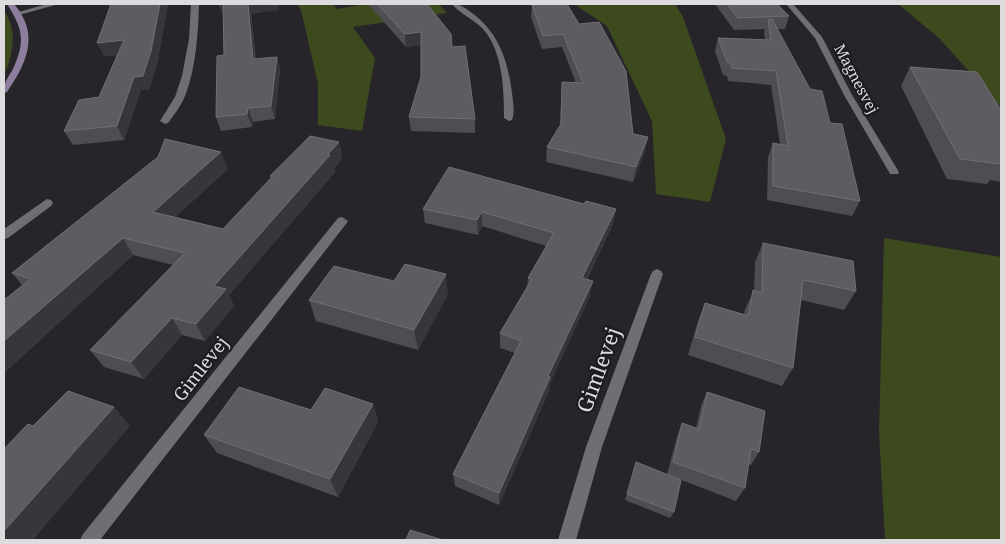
<svg xmlns="http://www.w3.org/2000/svg" width="1005" height="544" font-family="'Noto Serif',serif">
  <style>
    .green { fill: #3c4a1e }
    .lines { fill: none; stroke-linecap: round; stroke-linejoin: round }
    .street { fill: #706e74; fill-rule: evenodd }
    .secondary { fill: #8c7e9c; fill-rule: evenodd }
    .wall { fill: #4f4c52 }
    .shaded-wall { fill: #38363b }
    .building { fill: #5e5b61; stroke: #726f74 }
    .labels { text-anchor: middle; stroke-width: 4.5; stroke-linejoin: round; paint-order: stroke }
    .far-street-label { font-size: 15px; fill: #dcdbde; stroke: #1e1c20 }
    .street-label { font-size: 18px; fill: #dcdbde; stroke: #1e1c20 }
    .near-street-label { font-size: 21px; fill: #dcdbde; stroke: #1e1c20 }
  </style>
  <rect width="100%" height="100%" fill="#27252a"/>
  <!-- green -->
  <path class="green" d="M297 4H333L337 9 365 4H439L447 13 353 27 375 58 362 131 318 125V84L301 10Z
    M574 4H675L683 17 726 139 710 202 656 194 652 121 607 26Z
    M898 4H1001V107L940 39Z
    M4 11C18 29 13 56 4 75Z
    M884 238 1001 257V540H885L879 432Z"/>
  <g class="lines">
    <!-- street -->
    <path class="street" d="M47 4H59L19 15 15 13Z
      M191 4H199C198 34 196 68 185 96 181 106 174 115 168 123L165 124 160 121 175 97 182 76 189 39Z
      M452 4C461 4 465 8 472 13 499 33 508 61 512 93 513 102 515 112 512 120L509 121 504 118C504 90 503 50 482 28 473 19 459 13 452 4Z
      M786 4H793L822 37 852 95 899 172 898 174H890L889 172 844 95 815 38Z
      M47 199 51 200 53 203 51 206 8 238 4 239V229Z
      M342 217 348 221 346 224 100 540H80L83 534 338 218Z
      M657 269 661 271 663 274 602 447 576 540H558L586 447 651 274 653 271Z"/>
    <!-- secondary -->
    <path class="secondary" d="M7 4H14C40 34 27 63 7 92L4 93C3 84 7 79 12 71 26 42 23 29 7 4Z"/>
  </g>
  <!-- wall -->
  <path class="wall" d="M111 4H168L157 64 149 90H141L124 140 73 145 64 131 99 97 117 55 104 56Z
    M368 4H427L452 47 475 119V133L411 131 409 117 421 77V45L406 47Z
    M547 4 633 134 648 137 645 151 633 182 546 162 547 147 560 125 562 82 576 83 562 47 542 49 531 17 532 5Z
    M715 4H777L789 16 785 29H777L810 89 830 123 860 201 852 216 767 200 768 157 773 143 780 144 771 85 728 81 727 76 723 75 715 51 718 38 765 40 764 33 765 29 734 30Z
    M279 10 251 13 256 59 277 57 280 69 275 119 253 122 252 127 221 131 216 117 224 55 223 17Z
    M910 67 1001 110V182L990 180 987 184 947 179 901 86Z
    M339 142 342 159 334 169 335 172 229 295 234 306 205 341 182 335 144 379 104 367 90 350 173 265 133 255 4 373V300L22 285 12 273 228 169 175 217 223 229 271 178 270 176Z
    M584 204 616 209 613 224 587 279 590 296 550 383 549 391 499 505 455 486 453 474 515 353 500 348V333L527 287 528 278 546 246 482 226 478 235 425 223 423 209Z
    M763 243 856 291 844 310 801 300 793 368 782 386 688 355 698 321 705 303 744 314 745 309 754 291 755 262Z
    M448 294 418 350 316 321 309 300Z
    M707 392 759 452 751 465 748 464 745 488 736 501 679 479 674 512 670 518 625 500 636 462 667 474 677 437 682 423 696 428 701 406Z
    M373 404 378 422 338 497 217 453 204 435 311 410Z"/>
  <!-- shaded-wall -->
  <path class="shaded-wall" d="M160 4H168L157 64 149 90H141L124 140 117 126Z
    M223 4V17L219 5Z
    M248 4H278L279 10 251 13 257 72 253 59Z
    M421 32 422 45 406 47 405 34Z
    M124 40 130 53 104 56 97 43Z
    M277 57 280 69 275 119 271 106Z
    M248 108 253 122 252 127 247 114Z
    M648 137 645 151 633 182 636 167Z
    M339 142 342 159 334 169 335 172 229 295 234 306 205 341 196 324 214 286Z
    M221 152 228 169 162 229 153 212Z
    M616 209 613 224 580 292 582 278Z
    M482 212V226L478 235 477 220Z
    M123 238 133 255 4 373V341Z
    M446 274 448 294 418 350 414 330Z
    M593 281 590 296 550 383 549 391 499 505V493L548 376Z
    M172 318 182 335 144 379 131 362Z
    M373 404 378 422 338 497 330 479Z
    M114 407 130 426 33 540H4V531Z"/>
  <!-- building -->
  <path class="building" d="M111 4H160L151 51 143 76 134 77 117 126 64 131 79 100 99 97 124 40 97 43Z
    M219 4H248L253 59 277 57 271 106 248 108 247 114 216 117 217 56 224 55 223 4 219 5Z
    M377 4H427L451 34 452 47 465 46 475 119 409 117 421 77V32L405 34Z
    M547 4H567L579 24 599 22 626 71 633 134 648 137 636 167 547 147 561 124 562 82 583 83 563 34 543 36 532 5Z
    M727 4H777L789 16 738 18Z
    M772 19 810 89 822 91 830 123 842 124 860 201 773 186V143L788 146 776 71 732 68 730 62H727L718 38 771 40 768 20Z
    M910 67 977 72 1001 110V160H1000L1001 164 960 159Z
    M310 136 339 142 328 154 330 155 214 286 226 289 196 324 172 318 131 362 90 350 185 253 123 238 4 341V300L31 279 12 273 158 157 165 139 221 152 153 212 223 229 273 176H270Z
    M449 167 584 204 586 201 616 209 582 278 593 281 548 376 550 377 499 493 453 474 521 341 500 333 532 279 528 278 554 233 482 212 477 220 423 209Z
    M763 243 853 261 856 291 803 280 793 368 695 337 705 303 748 316 753 290 762 293Z
    M405 264 446 274 414 330 309 300 334 266 394 281Z
    M239 387 311 410 325 388 373 404 330 479 204 435Z
    M68 391 114 407 4 531V449L28 424 33 426Z
    M707 392 765 411 759 452 751 449 745 488 673 462 682 423 699 429Z
    M636 462 681 480 674 512 627 494Z
    M410 530 443 540H406Z"/>
  <g class="labels">
    <!-- far-street labels -->
    <g class="far-street-label">
      <text transform="translate(856 79) rotate(62)" y="5">Magnesvej</text>
    </g>
    <!-- street labels -->
    <g class="street-label">
      <text transform="translate(201 369) rotate(-52)" y="6">Gimlevej</text>
    </g>
    <!-- near-street labels -->
    <g class="near-street-label">
      <text transform="translate(599 370) rotate(-70)" y="7">Gimlevej</text>
    </g>
  </g>
  <!-- border -->
  <rect width="1005" height="544" fill="none" stroke="#dcdbde" stroke-width="10"/>
</svg>
